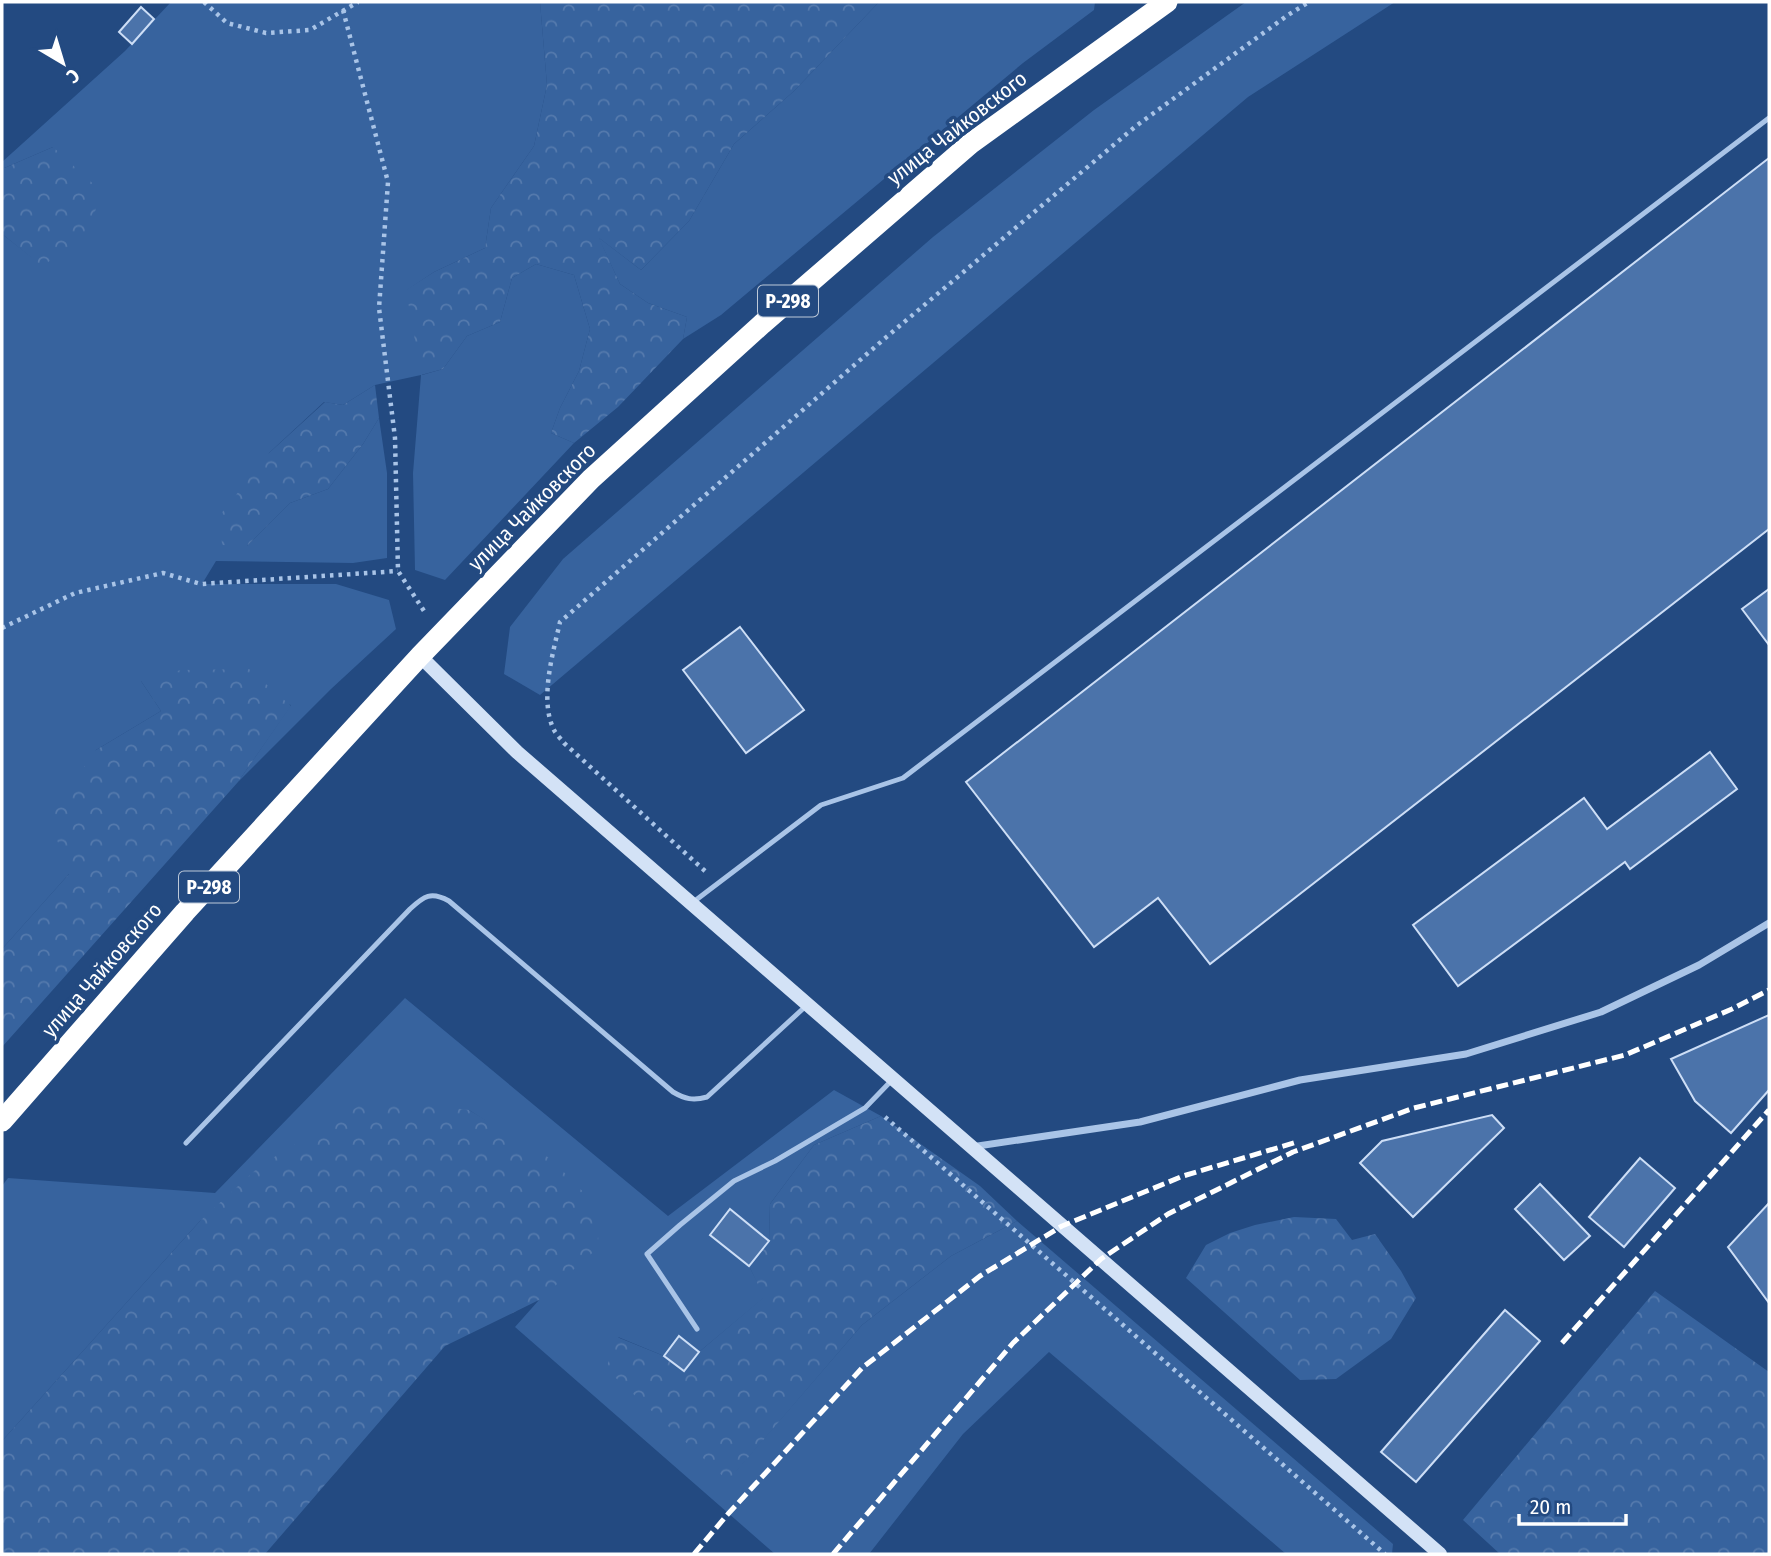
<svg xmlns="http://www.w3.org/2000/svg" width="1771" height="1556" font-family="'Fira Sans Condensed',sans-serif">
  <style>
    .green { fill: #37639e }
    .forest { fill: url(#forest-crowns) }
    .building { fill: #4b73aa; stroke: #cddef6; stroke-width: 2 }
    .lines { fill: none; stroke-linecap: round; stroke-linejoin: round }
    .path { stroke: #a9c4e7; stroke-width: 4.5; stroke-dasharray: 3.5 5; stroke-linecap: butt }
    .lane { stroke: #a9c4e7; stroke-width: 5 }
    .street { stroke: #a9c4e7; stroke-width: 7 }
    .secondary { stroke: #d3e2f6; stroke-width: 14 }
    .highway { stroke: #fff; stroke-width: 21 }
    .rail { stroke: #fff; stroke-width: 5; stroke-dasharray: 12 5; stroke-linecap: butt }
    .labels { text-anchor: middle; stroke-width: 7; stroke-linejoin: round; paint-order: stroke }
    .shield { fill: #234a81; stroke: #bdc9d9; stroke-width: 2 }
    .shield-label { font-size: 19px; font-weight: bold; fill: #fff }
    .street-label { font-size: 21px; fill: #fff; stroke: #234a81 }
  </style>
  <defs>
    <pattern id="forest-crowns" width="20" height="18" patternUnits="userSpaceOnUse" patternTransform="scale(1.75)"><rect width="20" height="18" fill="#37639e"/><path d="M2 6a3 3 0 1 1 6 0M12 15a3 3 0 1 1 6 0" fill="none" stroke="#557aad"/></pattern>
  </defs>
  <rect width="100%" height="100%" fill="#234a81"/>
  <!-- green -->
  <path class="green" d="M171 2H540L547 85 534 146 491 208 485 248 434 272 407 290 422 375 443 369 467 336 500 322 512 278 536 264 574 275 590 329 579 371 560 408 551 433 574 443 445 580 415 570 413 473 421 375 375 385 343 405 324 402 269 453 247 546 290 503 328 489 363 444 379 418 387 473V558L353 563 216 561 202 584H336L389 600 396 629 331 689 238 782 291 705 141 681 161 711 96 750 69 874 2 949V234L42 265 53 147 2 169V162L125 51Z
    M879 2H1095L1094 10 1023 63 721 315 683 339 687 317 648 303 620 284 598 237 641 270 689 221 734 144 794 91Z
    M1246 2H1395L1248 97 540 695 504 674 510 627 563 559 933 237 1094 110Z
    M405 998 668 1216 834 1090 881 1116 814 1145 770 1204 769 1241 730 1209 710 1234 749 1266 765 1297 699 1352 679 1337 664 1356 618 1337 728 1480 862 1325 951 1256 1017 1221 1393 1544 1392 1554H1286L1049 1352 963 1434 869 1554H775L515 1327 539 1300 508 1135 469 1110 200 1221 2 1441V1186L8 1178 215 1193Z"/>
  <!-- forest -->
  <path class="forest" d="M540 2H879L794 91 734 144 689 221 641 270 599 238 620 284 648 303 687 317 683 339 618 407 574 443 551 433 560 408 579 371 590 329 574 275 536 264 512 278 500 322 467 336 443 369 421 375 406 290 434 272 485 248 491 208 534 146 547 85Z
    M53 147 102 192 86 237 42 266 2 234V169Z
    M375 385 379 418 363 444 328 489 290 503 247 546 222 545 220 515 269 453 325 402 343 405Z
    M249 669 291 706 238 782 2 1047V949L69 874 49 817 96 750 161 711 141 681 181 670Z
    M372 1098 469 1110 551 1159 595 1204 599 1247 539 1300 445 1346 265 1554H2V1441L200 1221 261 1165Z
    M881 1116 980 1186 1017 1221 951 1256 862 1325 728 1481 606 1369 617 1337 664 1356 685 1371 699 1352 764 1297 749 1266 769 1241 770 1204 814 1145Z
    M1294 1217 1336 1219 1352 1240 1375 1234 1401 1271 1416 1298 1391 1339 1336 1379 1300 1380 1186 1278 1206 1245 1230 1233 1255 1225Z
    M1655 1291 1769 1372V1554H1500L1463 1520Z"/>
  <!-- building -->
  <path class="building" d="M141 7 154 19 132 44 119 32Z
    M1769 158V529L1210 964 1158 898 1094 947 966 782Z
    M1769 589V645L1742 609Z
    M740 627 804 710 746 753 683 670Z
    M1710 752 1737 789 1630 869 1625 862 1458 986 1413 925 1584 798 1607 829Z
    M1769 1015V1090L1731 1133 1695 1101 1671 1059Z
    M1492 1115 1504 1128 1413 1217 1360 1163 1382 1141Z
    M1640 1158 1675 1188 1624 1247 1589 1217Z
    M1540 1184 1590 1236 1564 1260 1515 1209Z
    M1769 1203V1303L1728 1247Z
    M730 1209 769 1241 749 1266 710 1235Z
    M1505 1310 1540 1341 1416 1482 1381 1452Z
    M679 1336 699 1352 684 1371 664 1356Z"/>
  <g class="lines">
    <!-- path -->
    <path class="path" d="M204 2 227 23 266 33 310 30 358 2
      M343 10 388 182 379 308 395 438 398 571 424 611
      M2 628 75 593 163 573 201 584 398 571
      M705 871 564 743C561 739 556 734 554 730 539 700 553 653 560 622L883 340 1136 126 1288 15 1309 2
      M885 1117 1385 1554"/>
    <!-- lane -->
    <path class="lane" d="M692 903 821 805 903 778 1769 118
      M186 1143 410 909C424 896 431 891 449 901L673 1092C685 1099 693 1101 707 1097L807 1005
      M697 1329 647 1254 680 1225 734 1181 775 1161 865 1108 892 1080"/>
    <!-- street -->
    <path class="street" d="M971 1147 1140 1122 1300 1080 1466 1054 1601 1012 1699 965 1769 923"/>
    <!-- secondary -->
    <path class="secondary" d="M420 656 517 752 1440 1554"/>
    <!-- highway -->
    <path class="highway" d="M2 1121 185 912 420 656 591 479 762 324 970 144 1167 2"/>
    <!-- rail -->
    <path class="rail" d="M1562 1343 1769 1110
      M694 1554 728 1514 862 1368 980 1276 1062 1226 1183 1176 1297 1142
      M833 1554 1013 1343 1101 1259 1168 1214 1293 1152 1414 1108 1625 1055 1732 1009 1769 990"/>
  </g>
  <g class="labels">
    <!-- shield labels -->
    <g class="shield">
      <rect x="758" y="285.5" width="60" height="31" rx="5"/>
      <rect x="179" y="871.5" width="60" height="31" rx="5"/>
    </g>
    <g class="shield-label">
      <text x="788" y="308">Р-298</text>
      <text x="209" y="894">Р-298</text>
    </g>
    <!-- street labels -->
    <g class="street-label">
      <text transform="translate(957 128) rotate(-38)" y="7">улица Чайковского</text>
      <text transform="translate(532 507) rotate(-45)" y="7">улица Чайковского</text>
      <text transform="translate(102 970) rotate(-49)" y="7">улица Чайковского</text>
    </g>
  </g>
  <!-- border -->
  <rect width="1771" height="1556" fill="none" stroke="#ffffff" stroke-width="7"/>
  <!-- north arrow -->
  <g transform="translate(63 63) rotate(142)" stroke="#234a81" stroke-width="5" paint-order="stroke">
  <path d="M0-5L12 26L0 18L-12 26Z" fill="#ffffff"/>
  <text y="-10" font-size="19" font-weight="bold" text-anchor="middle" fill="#ffffff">С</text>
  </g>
  <!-- scale -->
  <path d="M1519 1514v10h107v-10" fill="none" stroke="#ffffff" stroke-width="3.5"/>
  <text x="1530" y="1514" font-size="21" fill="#ffffff" stroke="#234a81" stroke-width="5" paint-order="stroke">20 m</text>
</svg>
